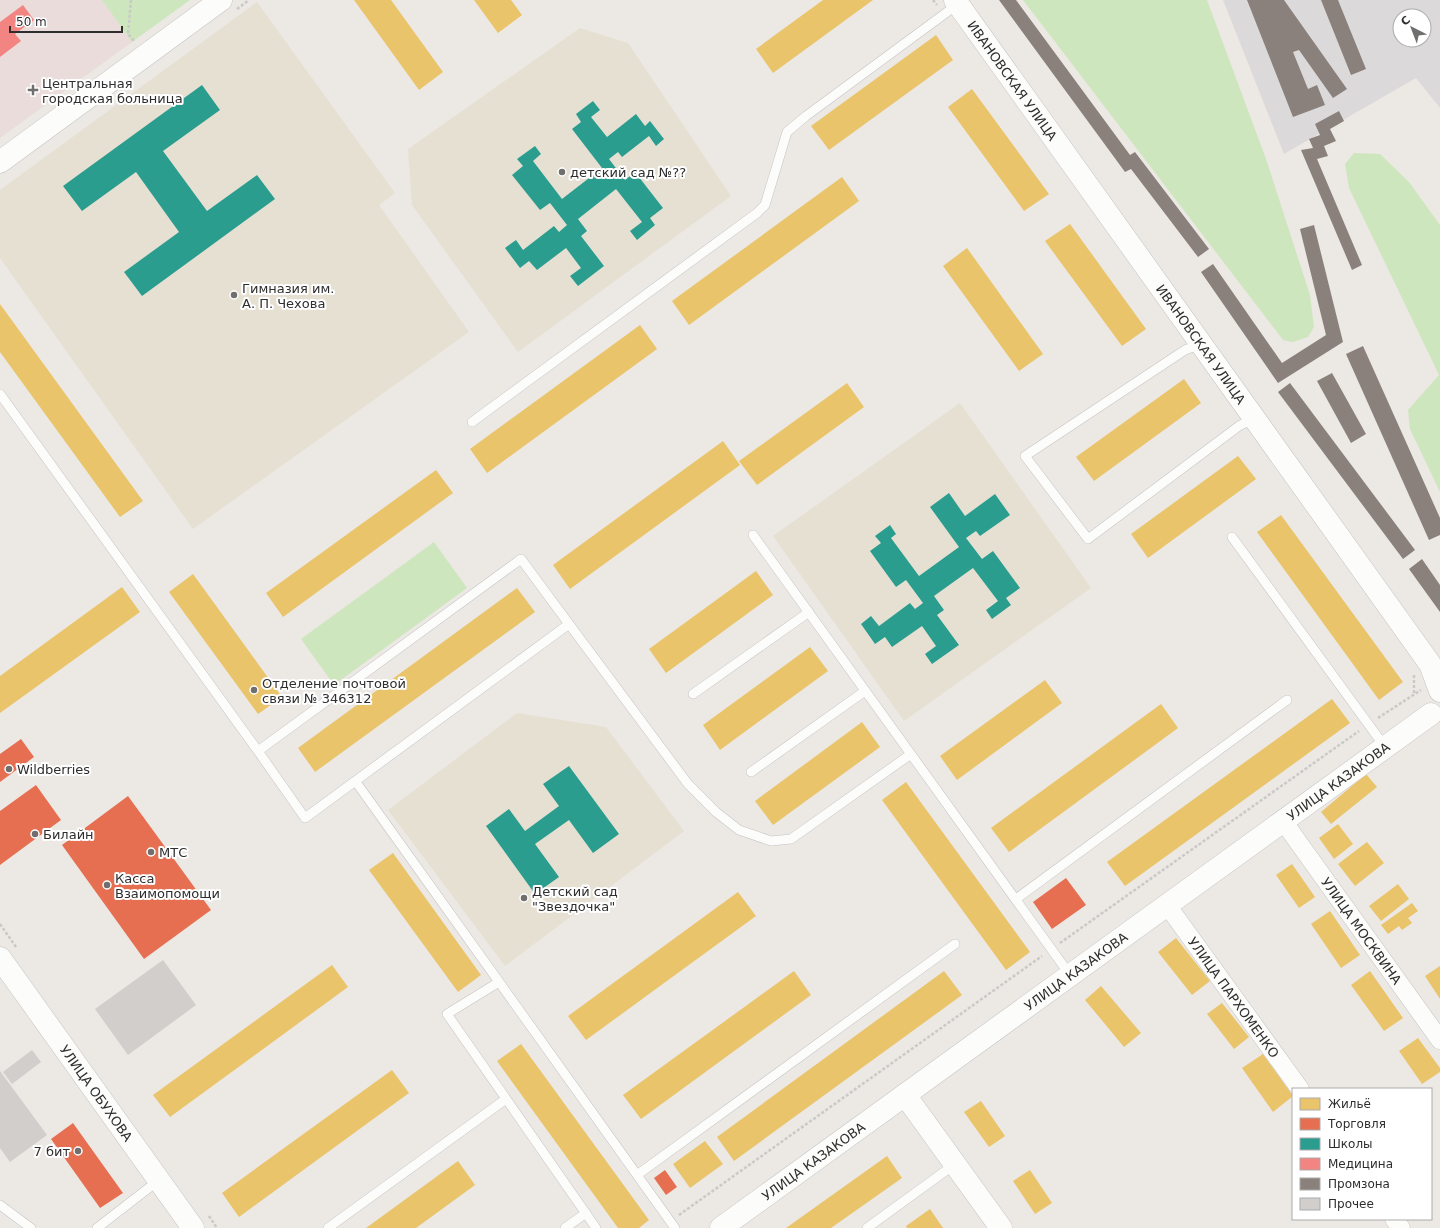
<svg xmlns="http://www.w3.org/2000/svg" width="1440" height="1228" font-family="'DejaVu Sans',sans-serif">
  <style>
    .industrial { fill: #dcd9db; fill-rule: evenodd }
    .education { fill: #e6e0d3 }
    .medical { fill: #e9dcdb }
    .green { fill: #cee6be }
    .homes { fill: #e9c46a }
    .shops { fill: #e76f51 }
    .schools { fill: #2a9d8f }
    .health { fill: #f28482 }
    .industry { fill: #8a817c }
    .building { fill: #d1cecb }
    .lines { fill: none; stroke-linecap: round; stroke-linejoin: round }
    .service-casing { stroke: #c5c4c5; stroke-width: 10 }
    .minor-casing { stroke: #c5c4c5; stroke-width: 19 }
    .tertiary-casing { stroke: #c5c4c5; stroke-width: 23 }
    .secondary-casing { stroke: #c5c4c5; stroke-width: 23 }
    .path { stroke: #c9c9c8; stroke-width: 2.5; stroke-dasharray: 3 2; stroke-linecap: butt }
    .service { stroke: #fcfcfb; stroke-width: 9 }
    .minor { stroke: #fcfcfb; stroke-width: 18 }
    .tertiary { stroke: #fcfcfb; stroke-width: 22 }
    .secondary { stroke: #fcfcfb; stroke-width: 22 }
    .poi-dot { fill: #706f6e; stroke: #fff; stroke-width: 1.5 }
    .labels { text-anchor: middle; stroke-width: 4; stroke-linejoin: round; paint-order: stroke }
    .street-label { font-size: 13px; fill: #2e2e2e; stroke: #fff }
    .poi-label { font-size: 13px; fill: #2e2e2e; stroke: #fff; text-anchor: start }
  </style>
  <rect width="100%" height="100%" fill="#ece8e4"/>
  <!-- industrial -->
  <path class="industrial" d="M1223 0H1440V108L1416 78 1284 154ZM1400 16H1424V40H1400Z"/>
  <!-- education -->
  <path class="education" d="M257 2 395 193 379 205 469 332 193 529 0 258V190Z
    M580 28 628 43 731 196 518 352 412 205 408 149Z
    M960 403 1091 588 904 721 773 536Z
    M517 713 606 727 684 831 505 966 388 810Z"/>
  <!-- medical -->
  <path class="medical" d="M0 0H102L132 42 0 138Z"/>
  <!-- green -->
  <path class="green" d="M102 0H190L132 42Z
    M1023 0H1207L1266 159 1310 295 1314 327 1308 337 1293 342 1283 340Z
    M1354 153 1380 154 1409 182 1440 225V492L1410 429 1408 410 1439 375 1349 188 1345 164Z
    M434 542 467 588 334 685 301 639Z"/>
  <!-- homes -->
  <path class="homes" d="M354 0H391L443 72 419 90Z
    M474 0H511L522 15 498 33Z
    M823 0H873L773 73 756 49Z
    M936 35 953 60 829 150 811 126Z
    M972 89 1049 194 1024 211 948 107Z
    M842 177 859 201 689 325 672 301Z
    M1070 224 1146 329 1122 346 1045 241Z
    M967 248 1043 354 1019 371 943 266Z
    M0 304 143 501 120 517 0 352Z
    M640 325 657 349 487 473 470 449Z
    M1184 379 1201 403 1094 481 1076 457Z
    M847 383 864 407 757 485 739 461Z
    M723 441 740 465 570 589 553 565Z
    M1238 456 1256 479 1148 558 1131 534Z
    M436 470 453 493 283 617 266 593Z
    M1281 515 1403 682 1379 700 1257 532Z
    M756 571 773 595 666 673 649 649Z
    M193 574 282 697 258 714 169 592Z
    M122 587 140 612 0 713V676Z
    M517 588 535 612 315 772 298 748Z
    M810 647 828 671 720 750 703 725Z
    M1045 680 1062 703 957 780 940 756Z
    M1332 699 1350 723 1125 886 1107 862Z
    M1161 704 1178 728 1009 852 991 828Z
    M862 722 880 747 773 825 755 801Z
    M1366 774 1377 787 1331 824 1321 812Z
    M906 782 1030 952 1006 970 882 800Z
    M1338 824 1353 844 1334 859 1319 838Z
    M1367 842 1384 863 1355 886 1338 864Z
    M393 853 481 975 458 992 369 870Z
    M1292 864 1315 897 1299 908 1276 875Z
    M1398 884 1409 899 1381 921 1369 906Z
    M738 892 756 916 586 1040 568 1016Z
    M1412 903 1418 911 1408 918 1412 923 1402 930 1399 926 1388 934 1381 925Z
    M1330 911 1360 955 1341 968 1311 924Z
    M1176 938 1210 981 1192 995 1158 952Z
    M332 965 348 987 170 1117 153 1095Z
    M1440 966V999L1425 976Z
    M794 971 811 995 641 1119 623 1095Z
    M944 971 962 995 734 1161 717 1137Z
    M1370 971 1403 1018 1384 1031 1351 985Z
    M1101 986 1141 1033 1124 1047 1085 1000Z
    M1222 1003 1249 1037 1234 1049 1207 1014Z
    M1418 1038 1440 1068V1072L1422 1084 1399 1051Z
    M521 1044 649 1220 639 1228H618L497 1061Z
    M1263 1054 1293 1096 1273 1112 1242 1068Z
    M392 1070 409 1093 239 1217 222 1193Z
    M981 1101 1005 1136 989 1147 964 1112Z
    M705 1141 723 1164 690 1188 673 1164Z
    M887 1156 902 1178 831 1228H786Z
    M458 1161 475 1185 416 1228H366Z
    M1030 1170 1052 1203 1035 1214 1013 1181Z
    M930 1209 943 1228H907L906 1226Z"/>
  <!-- shops -->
  <path class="shops" d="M21 739 34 757 0 782V754Z
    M36 785 61 820 0 865V811Z
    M128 796 211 910 144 959 62 845Z
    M1066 878 1086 905 1052 929 1033 902Z
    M73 1123 123 1193 100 1208 51 1139Z
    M665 1170 677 1187 666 1195 654 1178Z"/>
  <!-- schools -->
  <path class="schools" d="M202 85 220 110 163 151 207 211 257 175 275 199 142 296 124 272 179 232 136 172 82 211 63 186Z
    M593 101 600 110 591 117 607 137 636 114 645 126 650 121 664 139 656 146 649 136 622 157 618 152 609 159 625 180 635 172 663 208 650 218 655 225 637 240 630 231 642 222 616 189 578 219 587 231 581 236 604 266 578 286 570 276 581 268 566 248 537 270 529 261 520 268 505 248 516 240 523 250 554 226 559 232 567 225 550 203 540 210 512 175 523 166 517 159 535 146 541 154 533 161 562 199 602 168 572 129 581 122 576 114Z
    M949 493 965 516 995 494 1010 515 980 536 976 531 966 538 982 559 993 551 1020 588 1006 598 1011 605 992 619 986 610 998 601 973 568 934 596 944 610 937 615 959 645 932 664 925 654 936 646 922 626 892 647 885 637 875 644 861 624 871 616 879 626 910 603 915 609 923 603 906 580 896 587 870 551 881 543 875 536 890 525 896 534 891 538 919 576 959 547 930 507Z
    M569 766 619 834 593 853 569 820 535 844 559 877 535 894 486 826 509 809 525 831 559 806 543 784Z"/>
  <!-- health -->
  <path class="health" d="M23 5 34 20 15 34 21 41 0 57V22Z"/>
  <!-- industry -->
  <path class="industry" d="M999 0H1016L1130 155 1135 152 1209 249 1198 257 1131 169 1125 172Z
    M1247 0H1284L1347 89 1333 98 1299 50 1293 52 1308 89 1317 85 1325 105 1293 117Z
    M1321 0H1338L1366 69 1351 75Z
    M1339 111 1344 121 1330 129 1336 141 1324 146 1328 156 1317 159 1362 265 1352 270 1301 150 1313 148 1309 139 1320 135 1315 124Z
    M1314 225 1343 342 1278 383 1201 272 1213 264 1282 363 1326 335 1300 229Z
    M1363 346 1440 518V535L1429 540 1346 354Z
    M1332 373 1366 434 1351 443 1317 381Z
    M1290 383 1415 550 1403 559 1278 392Z
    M1422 559 1440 585V612L1409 569Z"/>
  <!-- building -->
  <path class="building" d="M163 960 196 1005 128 1055 95 1009Z
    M32 1050 41 1062 12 1084 3 1072Z
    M0 1071 47 1135 10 1162 0 1148Z"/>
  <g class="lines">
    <!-- service casing -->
    <g class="service-casing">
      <path id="service" d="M1201 344 1185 350 1025 456 1088 539 1239 426 1254 418
        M0 394 258 751
        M472 422 757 213 765 205 787 132 806 116 958 4
        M753 535 1070 975
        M1232 537 1385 747
        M569 624 521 559 258 751 305 818 569 624 688 784 716 812 739 830 771 841 791 839 911 754
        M693 694 809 612
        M751 772 865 691
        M356 782 675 1228
        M1016 899 1287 700
        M499 982 447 1014 596 1228
        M637 1175 955 944
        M0 1205 31 1228
        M97 1228 159 1180
        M328 1228 506 1099
        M565 1228 586 1213
        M867 1228 955 1164"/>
    </g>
    <!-- minor casing -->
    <g class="minor-casing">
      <g id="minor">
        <path id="s1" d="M1283 821 1440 1040"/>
        <path id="s2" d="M1167 905 1300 1089"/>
        <path d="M1394 1219 1401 1228"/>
      </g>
    </g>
    <!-- tertiary casing -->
    <g class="tertiary-casing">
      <g id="tertiary">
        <path id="s3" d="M955 0 1430 664 1440 691"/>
        <path d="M0 162 221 0"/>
        <path d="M905 1095 1001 1228"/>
        <path id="s4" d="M721 1228 1431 714"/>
      </g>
    </g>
    <!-- secondary casing -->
    <g class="secondary-casing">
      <g id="secondary">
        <path id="s5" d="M0 958 193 1228"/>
      </g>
    </g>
    <!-- path -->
    <path class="path" d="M131 0 128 34 134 41
      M933 0 937 5
      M237 9 249 0
      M1414 675V694
      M1378 718 1421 690
      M0 924 16 947
      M1060 943 1359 731
      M679 1215 1042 956
      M209 1216 217 1228"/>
    <!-- service -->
    <use href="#service" class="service"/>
    <!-- minor -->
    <use href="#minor" class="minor"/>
    <!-- tertiary -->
    <use href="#tertiary" class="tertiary"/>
    <!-- secondary -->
    <use href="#secondary" class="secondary"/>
  </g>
  <!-- markers -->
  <g class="poi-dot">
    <path d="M31 84h4v4h4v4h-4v4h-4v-4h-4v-4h4z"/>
    <circle cx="562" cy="172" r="4"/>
    <circle cx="234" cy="295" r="4"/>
    <circle cx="254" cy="690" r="4"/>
    <circle cx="9" cy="769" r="4"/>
    <circle cx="35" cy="834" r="4"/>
    <circle cx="151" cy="852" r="4"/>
    <circle cx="107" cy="885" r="4"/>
    <circle cx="524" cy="898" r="4"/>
    <circle cx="78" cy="1151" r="4"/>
  </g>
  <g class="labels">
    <!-- street labels -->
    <g class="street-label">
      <text dy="5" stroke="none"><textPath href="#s3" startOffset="99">ИВАНОВСКАЯ УЛИЦА</textPath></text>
      <text dy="5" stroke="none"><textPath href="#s3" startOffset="423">ИВАНОВСКАЯ УЛИЦА</textPath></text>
      <text dy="5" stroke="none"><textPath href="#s4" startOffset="762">УЛИЦА КАЗАКОВА</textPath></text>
      <text dy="5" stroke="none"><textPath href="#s1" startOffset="135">УЛИЦА МОСКВИНА</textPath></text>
      <text dy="5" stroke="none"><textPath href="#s4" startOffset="438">УЛИЦА КАЗАКОВА</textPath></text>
      <text dy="5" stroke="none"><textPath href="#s2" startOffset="114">УЛИЦА ПАРХОМЕНКО</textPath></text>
      <text dy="5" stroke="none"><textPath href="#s5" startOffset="166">УЛИЦА ОБУХОВА</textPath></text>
      <text dy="5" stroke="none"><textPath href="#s4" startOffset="114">УЛИЦА КАЗАКОВА</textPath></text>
    </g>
    <!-- poi labels -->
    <g class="poi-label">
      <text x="42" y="88">Центральная<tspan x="42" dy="15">городская больница</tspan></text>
      <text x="570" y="177">детский сад №??</text>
      <text x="242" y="293">Гимназия им.<tspan x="242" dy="15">А. П. Чехова</tspan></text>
      <text x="262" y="688">Отделение почтовой<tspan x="262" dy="15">связи № 346312</tspan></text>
      <text x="17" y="774">Wildberries</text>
      <text x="43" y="839">Билайн</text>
      <text x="159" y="857">МТС</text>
      <text x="115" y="883">Касса<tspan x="115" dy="15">Взаимопомощи</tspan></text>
      <text x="532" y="896">Детский сад<tspan x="532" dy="15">"Звездочка"</tspan></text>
      <text x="70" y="1156" text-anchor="end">7 бит</text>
    </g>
  </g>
  <!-- legend -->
  <rect x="1292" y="1088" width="140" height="132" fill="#ffffff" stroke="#ababab"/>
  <rect x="1300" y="1098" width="20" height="12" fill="#e9c46a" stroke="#ababab"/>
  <text x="1328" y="1108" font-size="12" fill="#2e2e2e">Жильё</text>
  <rect x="1300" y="1118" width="20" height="12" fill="#e76f51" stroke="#ababab"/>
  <text x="1328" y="1128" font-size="12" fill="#2e2e2e">Торговля</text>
  <rect x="1300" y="1138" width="20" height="12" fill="#2a9d8f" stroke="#ababab"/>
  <text x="1328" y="1148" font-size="12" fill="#2e2e2e">Школы</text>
  <rect x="1300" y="1158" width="20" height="12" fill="#f28482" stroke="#ababab"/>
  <text x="1328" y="1168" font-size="12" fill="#2e2e2e">Медицина</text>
  <rect x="1300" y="1178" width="20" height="12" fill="#8a817c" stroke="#ababab"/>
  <text x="1328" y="1188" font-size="12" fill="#2e2e2e">Промзона</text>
  <rect x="1300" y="1198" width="20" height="12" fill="#d1cecb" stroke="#ababab"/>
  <text x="1328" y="1208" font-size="12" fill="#2e2e2e">Прочее</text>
  <!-- north arrow -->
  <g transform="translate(1412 28) rotate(318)"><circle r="19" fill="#ffffff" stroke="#ababab"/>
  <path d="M0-3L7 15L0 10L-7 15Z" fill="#706f6e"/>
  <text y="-6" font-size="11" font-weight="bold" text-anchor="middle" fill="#2e2e2e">С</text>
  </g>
  <!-- scale -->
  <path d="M10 26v6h112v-6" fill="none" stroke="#2e2e2e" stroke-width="2"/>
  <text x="16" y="26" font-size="12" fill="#2e2e2e" stroke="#ffffff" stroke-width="3" paint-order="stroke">50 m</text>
</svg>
